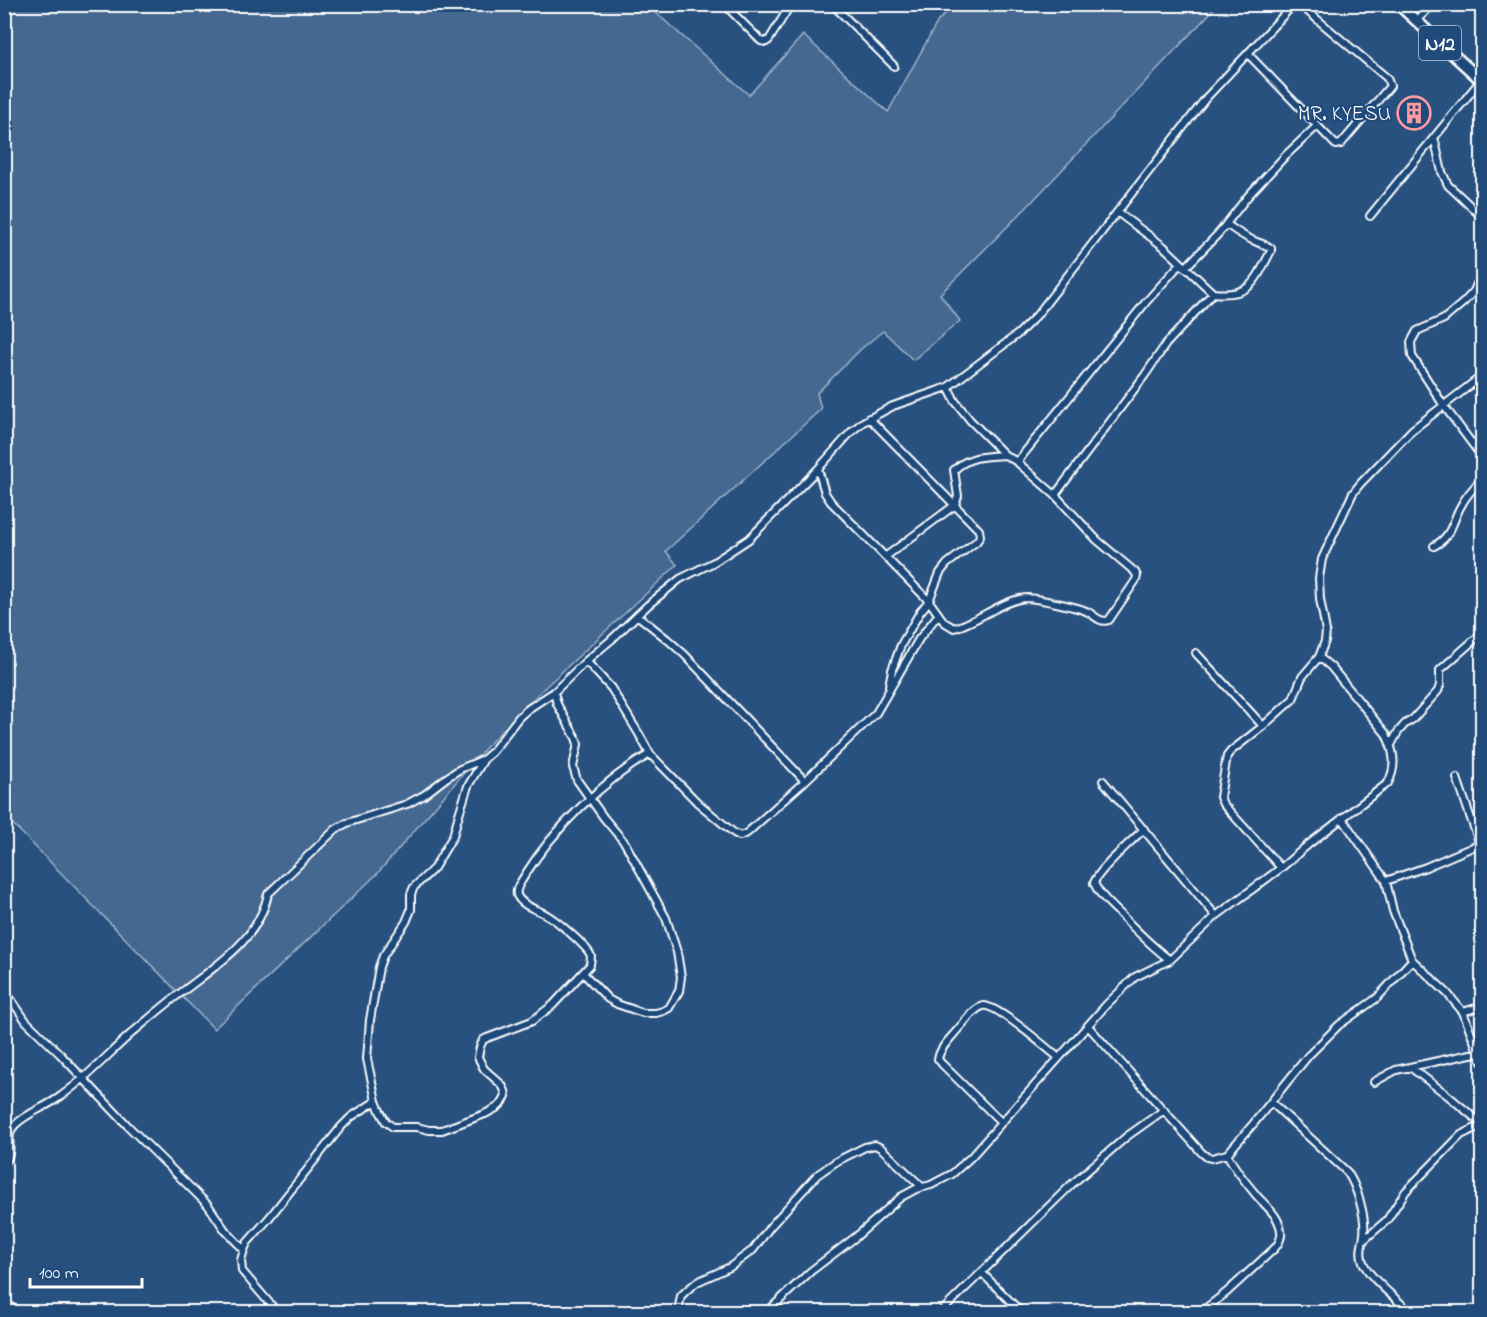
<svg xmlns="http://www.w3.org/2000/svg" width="1487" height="1317" font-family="'Indie Flower',sans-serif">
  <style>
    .green { fill: #446890; stroke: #a2b4c8; stroke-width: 1.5 }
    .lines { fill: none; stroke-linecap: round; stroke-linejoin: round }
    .minor-casing { stroke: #fff; stroke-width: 10 }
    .trunk-casing { stroke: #fff; stroke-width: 14 }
    .minor { stroke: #1f4a7a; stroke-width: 6 }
    .trunk { stroke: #1f4a7a; stroke-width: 9 }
    .labels { text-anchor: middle; stroke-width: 4.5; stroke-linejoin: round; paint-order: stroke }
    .shield { fill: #1f4a7a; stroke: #bcc9d7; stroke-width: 1.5 }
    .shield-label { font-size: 20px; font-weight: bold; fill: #fff }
    .poi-label { font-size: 21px; fill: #fff; stroke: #1f4a7a; text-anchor: end }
  </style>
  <rect width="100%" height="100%" fill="#28517f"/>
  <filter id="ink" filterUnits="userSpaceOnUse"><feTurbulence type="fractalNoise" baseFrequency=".0167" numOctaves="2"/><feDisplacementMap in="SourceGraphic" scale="12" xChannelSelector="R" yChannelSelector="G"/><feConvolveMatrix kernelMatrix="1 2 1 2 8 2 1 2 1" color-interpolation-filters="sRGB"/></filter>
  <g filter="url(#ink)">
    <!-- green -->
    <path class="green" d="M1208 4 1213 10 1027 207 940 294 960 321 913 360 883 331 862 348 817 393 821 409 666 551 677 565 541 691 488 745 377 874 214 1029 5 816 4 5H647L749 95 803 35 888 112 938 21 954 5Z"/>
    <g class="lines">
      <!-- minor casing -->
      <g class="minor-casing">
        <path id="minor" d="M724 4 761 41 766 42 769 40 791 4
          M832 4 894 66
          M1416 21 1433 4
          M1248 54 1333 142 1336 145 1341 144 1390 86 1387 78 1299 4
          M1434 137 1442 172 1448 185 1482 217
          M1117 212 1163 246 1213 293C1252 297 1255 281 1271 251V248C1266 245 1262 244 1257 242 1245 238 1236 231 1226 224
          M1370 216 1481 80
          M1185 268 1219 233 1248 196 1286 155 1317 126
          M1482 273 1474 291 1464 302 1444 319 1417 331 1411 342 1412 356 1444 406 1482 457
          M869 418 979 530 980 536 977 541 947 564 940 573 929 601 920 612 901 645 892 670 889 686
          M1017 462 1146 302 1181 263
          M818 469 825 493 831 502 929 601 944 622 954 628C978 622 1005 598 1028 598 1039 599 1079 607 1088 612 1096 616 1099 623 1109 620L1136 580 1137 576 1135 572 1097 540 1055 495 1017 462 1005 455 970 420 955 401 948 387
          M1055 495 1145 375 1166 344 1213 293
          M1434 546C1453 536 1452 520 1462 504 1467 494 1476 486 1482 478
          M885 557 955 505 958 496 954 470C969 456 985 456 1005 455
          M637 615 667 639 685 655 805 781
          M1196 653 1263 726
          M586 661 611 688 639 734 650 754 698 803 734 833 740 836 747 833 805 781 876 713 919 639 938 615
          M554 692 557 704 576 738 578 744 573 767 577 780 604 818 625 843 666 918 677 952 681 977 679 991 669 1008 663 1011 656 1013H643L617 1004 608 999 583 973
          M1391 745 1398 732 1405 724 1413 719 1438 691 1440 685V670L1482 633
          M484 759 468 786 459 814 453 836 434 868 414 887 411 894V910L406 922 383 956 379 967 370 1020 367 1059 376 1101 380 1111 386 1122 393 1127H417L429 1130H442L485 1114 498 1107 503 1102 506 1096 505 1091 502 1085 484 1069 478 1057 480 1047 483 1040 487 1038 532 1021 553 1005 590 965C590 964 591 957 591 956 588 947 556 920 547 915 539 910 521 906 517 895 515 888 522 881 525 875 553 830 603 780 650 754
          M1457 778 1482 851
          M1103 781 1216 916
          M1342 818 1386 881 1393 911 1412 960 1447 993 1463 1012 1482 1062
          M1144 829C1132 841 1099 869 1094 883 1099 895 1109 903 1118 912 1135 929 1151 946 1170 960
          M1281 868 1309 844 1388 783C1397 766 1394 751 1386 734L1331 667 1319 657
          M1386 881 1426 867 1482 843
          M4 989 26 1021 60 1054 129 1127 208 1205 225 1230 244 1250
          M1463 1012 1482 1006
          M1088 1026 1202 1153 1207 1157 1212 1158 1227 1154 1254 1123 1308 1056 1339 1025 1377 998 1412 960
          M1410 1067 1446 1094 1482 1124
          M1374 1082 1396 1070 1480 1052
          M1271 1102 1347 1172C1357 1186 1366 1217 1364 1234 1363 1244 1359 1251 1363 1262 1368 1277 1398 1300 1410 1312
          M1001 1122 942 1064 938 1059C940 1047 952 1037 959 1028 966 1021 973 1009 983 1006 995 1003 1048 1049 1059 1058
          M4 1163C16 1150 3 1137 15 1125 28 1112 47 1107 61 1096 87 1078 109 1053 133 1032 151 1017 168 1002 186 989 220 963 259 938 268 894L336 829 347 823 407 804 424 795 446 778 460 769 484 759 492 752 519 717 528 709 554 692 586 661 611 640 648 605 680 579 714 562 749 539 818 469 852 431 863 422 893 406 948 387 1018 334 1037 315 1206 98 1294 4
          M1364 1240 1387 1220 1406 1191 1461 1135 1482 1125
          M982 1273 1021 1312
          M4 1299 14 1310 15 1312
          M277 1312 242 1271 241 1260 244 1250 247 1243 269 1218 341 1127 351 1117 376 1101
          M681 1312 679 1306 681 1296 686 1291 697 1282 730 1267 753 1250 770 1227 817 1175 837 1161 865 1147 875 1145 881 1148 922 1187
          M767 1312 811 1271 857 1236 901 1197 916 1189 931 1185 952 1174 971 1157 1107 1004 1135 977 1170 960 1216 916 1281 868 1223 804 1220 797 1227 756 1231 751 1263 726 1293 699 1302 677 1319 657 1325 641 1326 631 1320 599 1319 578 1322 559 1353 493 1360 484 1412 430 1482 376
          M941 1312 1071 1185 1126 1137 1164 1110
          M1201 1312 1227 1292 1275 1248C1279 1243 1282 1237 1281 1231 1279 1216 1267 1207 1257 1196 1246 1183 1235 1169 1227 1154"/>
      </g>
      <!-- trunk casing -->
      <g class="trunk-casing">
        <path id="trunk" d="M1398 4 1482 81"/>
      </g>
      <!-- minor -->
      <use href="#minor" class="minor"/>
      <!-- trunk -->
      <use href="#trunk" class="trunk"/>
    </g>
  </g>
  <!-- icons -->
  <defs>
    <g id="building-ring" transform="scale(1.725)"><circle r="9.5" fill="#1f4a7a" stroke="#ff9aa2" stroke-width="1.5"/><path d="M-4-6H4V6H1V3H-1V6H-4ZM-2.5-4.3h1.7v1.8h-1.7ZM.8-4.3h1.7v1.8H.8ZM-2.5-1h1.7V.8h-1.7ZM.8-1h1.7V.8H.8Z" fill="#ff9aa2"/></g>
  </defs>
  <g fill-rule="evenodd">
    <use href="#building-ring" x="1414" y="113"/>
  </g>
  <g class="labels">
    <!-- shield labels -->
    <rect class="shield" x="1419" y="26" width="42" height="34" rx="4.5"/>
    <g class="shield-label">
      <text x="1440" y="50">N12</text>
    </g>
    <!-- poi labels -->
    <g class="poi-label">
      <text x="1391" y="120">MR. KYESU</text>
    </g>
  </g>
  <!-- margin -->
  <rect width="1487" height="1317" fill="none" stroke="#1f4a7a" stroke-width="24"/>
  <rect x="12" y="12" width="1463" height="1293" fill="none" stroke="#fff" stroke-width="2" filter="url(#ink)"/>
  <!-- scale -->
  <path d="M30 1278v9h112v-9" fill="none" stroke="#ffffff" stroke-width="3"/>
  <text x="39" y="1278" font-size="18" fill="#ffffff" stroke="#1f4a7a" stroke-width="4.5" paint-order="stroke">100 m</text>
</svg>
